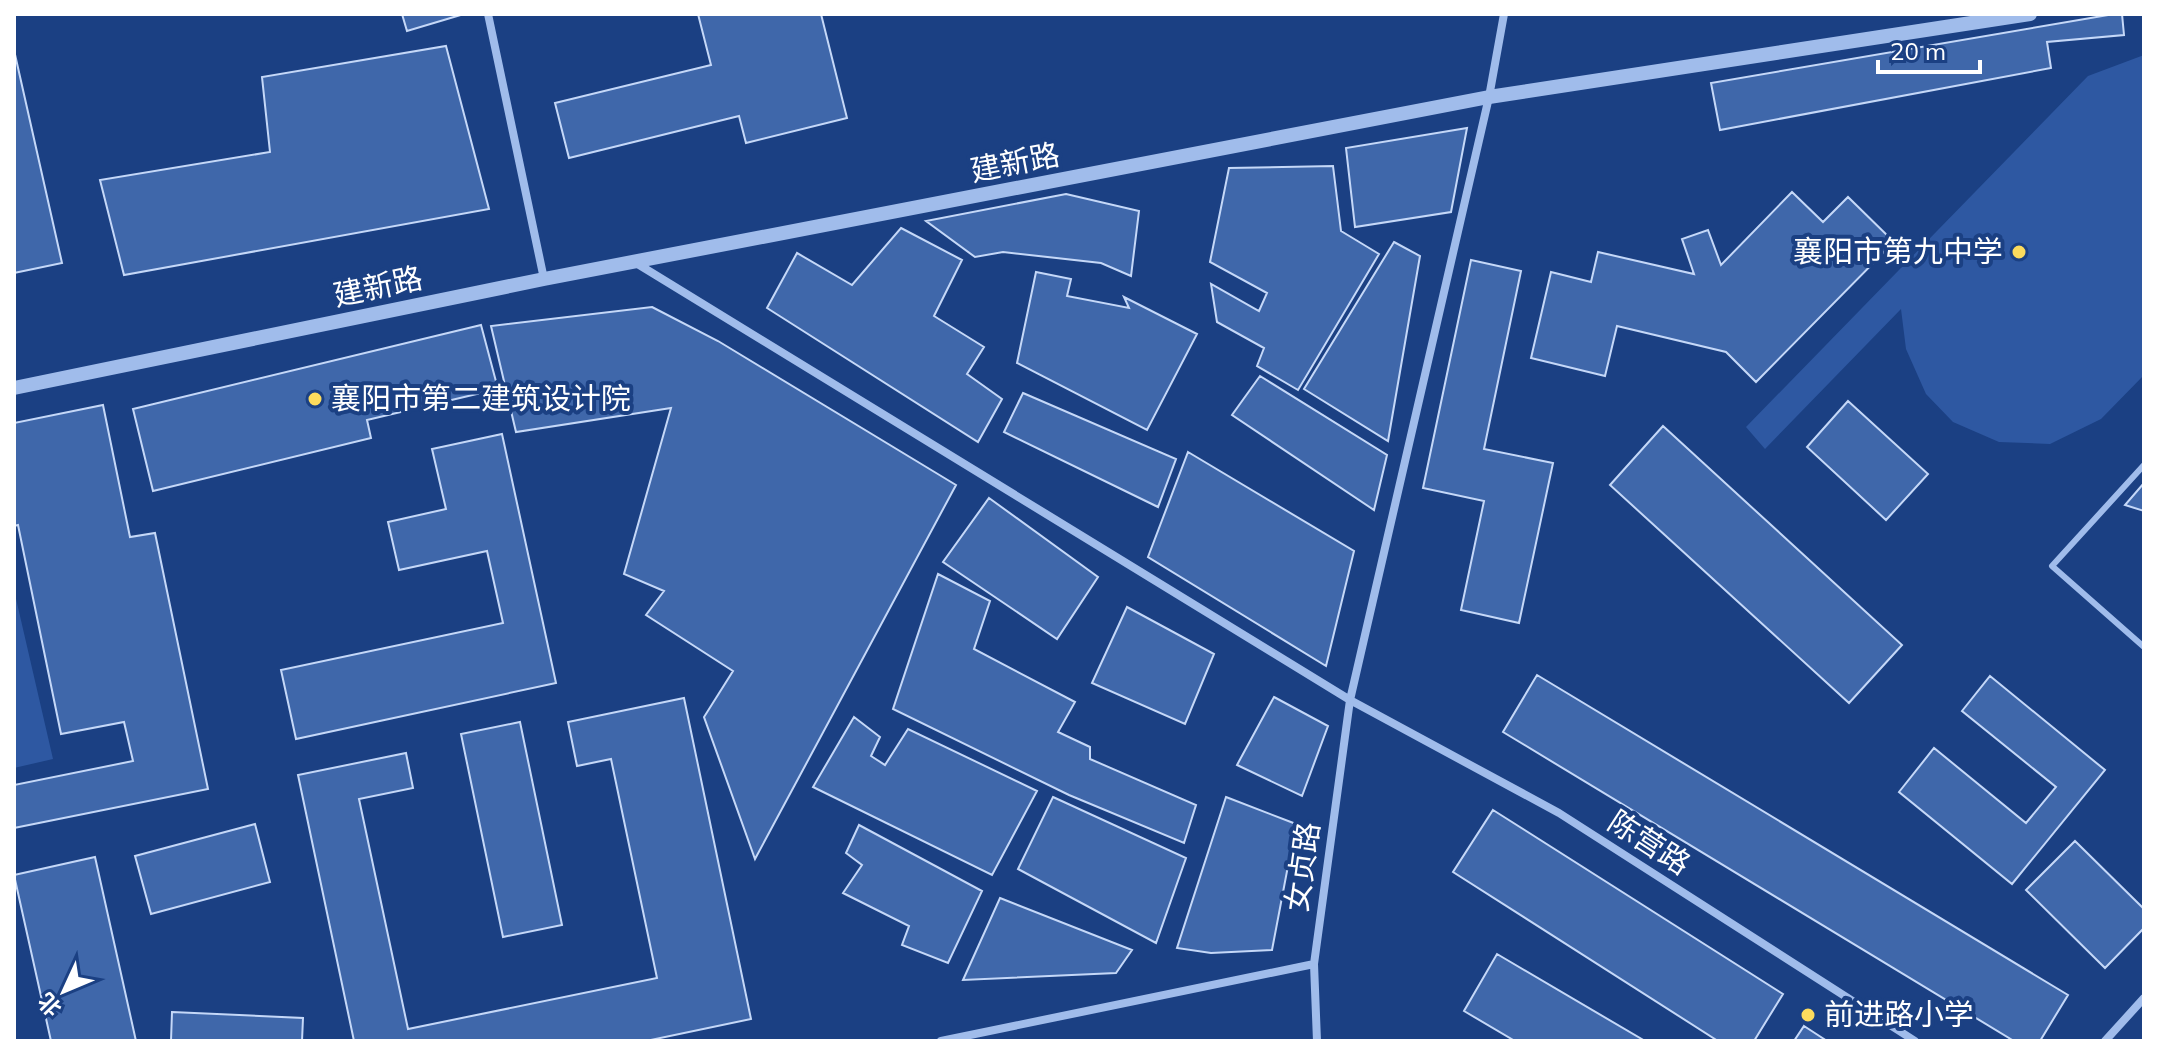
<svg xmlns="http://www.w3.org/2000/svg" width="2158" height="1055" font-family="Mulish,'Noto Sans SC',sans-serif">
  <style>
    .green { fill: #2e58a2 }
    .building { fill: #3f67aa; stroke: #c5d8f8; stroke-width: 2 }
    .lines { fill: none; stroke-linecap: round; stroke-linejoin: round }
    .service { stroke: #a0bceb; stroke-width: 6 }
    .minor { stroke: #a0bceb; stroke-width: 8 }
    .tertiary { stroke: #a0bceb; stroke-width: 14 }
    .poi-dot { fill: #fcdb5d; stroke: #1b4083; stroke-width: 3 }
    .labels { text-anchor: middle; stroke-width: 8; stroke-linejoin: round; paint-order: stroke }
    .street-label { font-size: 30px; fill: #fff; stroke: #1b4083 }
    .poi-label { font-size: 30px; fill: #fff; stroke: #1b4083; text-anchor: start }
  </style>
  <rect width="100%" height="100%" fill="#1b4083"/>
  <!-- green -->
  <path class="green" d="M2144 55V375L2101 419 2050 444 1999 442 1953 422 1926 394 1906 349 1901 309 1765 449 1746 427 2088 76Z
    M14 590 53 759 14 768Z"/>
  <!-- building -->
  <path class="building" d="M402 14H464L407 31Z
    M698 14H821L847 118 746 143 739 116 569 158 555 103 711 65Z
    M2114 14H2122L2124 35 2047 42 2051 68 1720 130 1711 83Z
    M446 46 489 209 124 275 100 180 270 152 262 77Z
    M14 50 62 263 14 273Z
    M1467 128 1451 212 1355 227 1346 148Z
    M1333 166 1341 231 1379 254 1298 390 1257 366 1264 348 1217 322 1211 284 1259 311 1267 293 1210 262 1229 168Z
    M1792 192 1823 222 1848 197 1894 242 1756 382 1726 352 1617 326 1605 376 1531 358 1551 272 1591 282 1598 252 1694 274 1682 239 1708 230 1721 265Z
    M1066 194 1139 211 1131 276 1101 263 1003 252 975 257 926 221Z
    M901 228 962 260 934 316 984 347 967 374 1002 399 978 442 767 308 797 253 852 285Z
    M1394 242 1420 256 1388 441 1304 389Z
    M1471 260 1521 271 1484 449 1553 463 1519 623 1461 610 1484 501 1423 488Z
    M1036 272 1071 279 1067 296 1129 308 1124 297 1197 334 1147 430 1017 363Z
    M652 307 718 341 956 485 755 859 704 717 733 671 646 615 664 591 624 574 671 408 516 432 491 326Z
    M481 325 498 389 367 420 371 438 153 491 133 409Z
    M1260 376 1387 455 1374 510 1232 415Z
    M1023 393 1176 459 1158 507 1004 432Z
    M1848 401 1928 474 1886 520 1807 447Z
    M103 405 130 537 155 533 208 789 14 828V785L133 761 124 722 61 734 18 525 14 526V423Z
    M1663 426 1902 645 1849 703 1610 485Z
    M502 434 556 683 296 739 281 670 503 623 487 551 399 570 388 522 446 509 432 449Z
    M1188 452 1354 551 1326 666 1148 557Z
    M2144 483V511L2125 505Z
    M989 498 1098 577 1057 639 943 562Z
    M938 574 990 601 974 649 1075 702 1058 732 1090 747V759L1196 805 1184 843 1069 795 893 709Z
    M1127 607 1214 654 1185 724 1092 683Z
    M1537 675 2068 995 2040 1041H2014L1503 732Z
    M1990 676 2105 770 2012 884 1899 792 1934 748 2026 823 2056 787 1962 711Z
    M1274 697 1328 726 1302 796 1237 765Z
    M684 698 751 1019 646 1041H354L298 775 406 753 413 788 359 799 408 1029 657 978 611 759 577 766 568 722Z
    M854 717 880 737 871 756 885 765 908 729 1037 791 992 875 813 787Z
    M520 722 562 925 503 937 461 734Z
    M1053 797 1186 858 1156 943 1018 869Z
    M1226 797 1296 824 1272 950 1211 953 1177 948Z
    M1493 810 1783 994 1754 1041H1718L1453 872Z
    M255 824 270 882 151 914 135 856Z
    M859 825 982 891 948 963 902 945 909 926 843 893 862 865 846 853Z
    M2075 841 2144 909V928L2105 968 2026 890Z
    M95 857 136 1041H51L14 875Z
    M1000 898 1132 950 1116 973 963 980Z
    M1497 954 1645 1041H1515L1464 1011Z
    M172 1012 303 1018 302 1041H171Z
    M1804 1026 1827 1041H1794Z"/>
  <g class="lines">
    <!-- service -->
    <path class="service" d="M2144 465 2052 566 2144 647"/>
    <!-- minor -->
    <path class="minor" d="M488 14 544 279
      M636 263 1350 700 1559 813 1915 1041
      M941 1041 1314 964
      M1317 1041 1314 964 1350 700 1489 97 1504 14
      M2105 1041 2144 998"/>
    <!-- tertiary -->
    <path class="tertiary" d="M14 388 544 279 1489 97 2030 14"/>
  </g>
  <!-- markers -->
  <g class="poi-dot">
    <circle cx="2019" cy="252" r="8"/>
    <circle cx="315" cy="399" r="8"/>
    <circle cx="1808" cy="1015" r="8"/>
  </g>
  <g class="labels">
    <!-- street labels -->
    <g class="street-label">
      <text transform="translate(1015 163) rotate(-11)" y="10">建新路</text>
      <text transform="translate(378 287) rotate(-12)" y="10">建新路</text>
      <text transform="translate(1649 843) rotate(33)" y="10">陈营路</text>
      <text transform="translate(1303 867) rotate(-82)" y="10">女贞路</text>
    </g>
    <!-- poi labels -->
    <g class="poi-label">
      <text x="2003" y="262" text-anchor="end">襄阳市第九中学</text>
      <text x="331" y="409">襄阳市第二建筑设计院</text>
      <text x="1824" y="1025">前进路小学</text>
    </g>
  </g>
  <!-- border -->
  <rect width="2158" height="1055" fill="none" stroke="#ffffff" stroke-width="32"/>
  <!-- north arrow -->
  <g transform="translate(64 991) rotate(226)" stroke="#1b4083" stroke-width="6" paint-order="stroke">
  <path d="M0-6L14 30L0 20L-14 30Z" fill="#ffffff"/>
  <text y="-12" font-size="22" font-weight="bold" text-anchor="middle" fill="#ffffff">北</text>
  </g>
  <!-- scale -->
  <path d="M1878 60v12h102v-12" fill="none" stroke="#ffffff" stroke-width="4"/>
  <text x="1890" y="60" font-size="24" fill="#ffffff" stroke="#1b4083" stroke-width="6" paint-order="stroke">20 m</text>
</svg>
